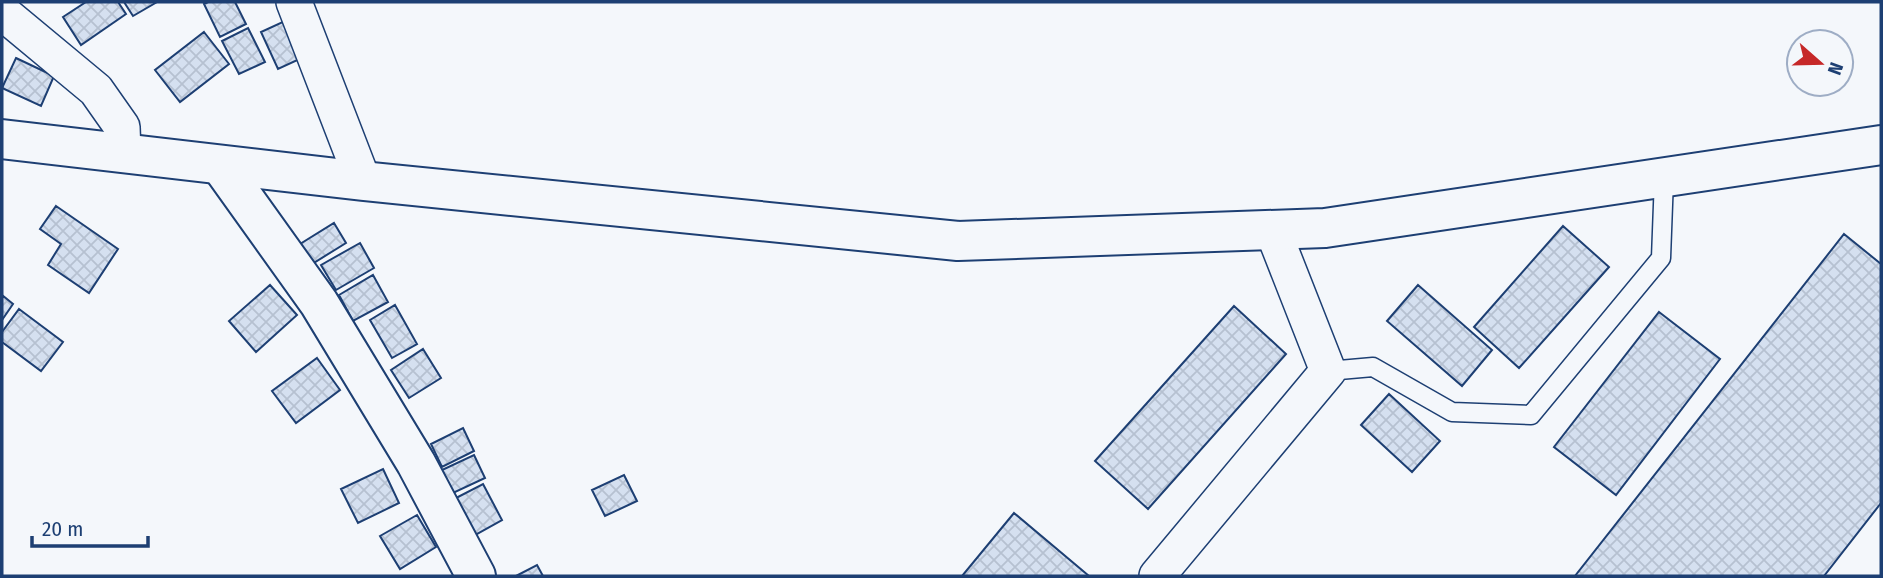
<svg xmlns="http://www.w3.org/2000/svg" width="1883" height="578" font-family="'Fira Sans Condensed',sans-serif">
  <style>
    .building { fill: url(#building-cross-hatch); stroke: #1d3f73; stroke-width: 2 }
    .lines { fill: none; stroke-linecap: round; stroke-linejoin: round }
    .service-casing { stroke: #1d3f73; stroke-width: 21 }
    .minor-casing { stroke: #1d3f73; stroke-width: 38 }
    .tertiary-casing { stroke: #1d3f73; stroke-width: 42 }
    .primary-casing { stroke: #1d3f73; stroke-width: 42 }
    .service { stroke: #f4f7fb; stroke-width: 18 }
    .minor { stroke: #f4f7fb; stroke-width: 35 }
    .tertiary { stroke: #f4f7fb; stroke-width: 38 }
    .primary { stroke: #f4f7fb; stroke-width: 38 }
  </style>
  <defs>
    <pattern id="building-cross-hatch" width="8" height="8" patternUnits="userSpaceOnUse" patternTransform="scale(1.75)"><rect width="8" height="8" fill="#d5e0f0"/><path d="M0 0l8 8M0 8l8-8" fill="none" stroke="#b6c1d1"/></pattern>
  </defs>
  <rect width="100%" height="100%" fill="#f4f7fb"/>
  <!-- building -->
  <path class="building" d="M86 2H118L126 14 81 45 63 17Z
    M124 2H157L133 16Z
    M208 2H235L246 24 220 37 204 4Z
    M287 20 304 57 278 69 261 32Z
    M248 28 265 62 239 74 222 41Z
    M204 32 229 64 180 102 155 70Z
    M16 58 54 76 41 106 2 88Z
    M56 206 118 249 89 293 48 265 61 244 40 229Z
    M334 223 346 243 312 264 300 244Z
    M1563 226 1609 267 1519 368 1474 327Z
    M1844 234 1881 264V503L1824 576H1575Z
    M360 243 374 268 336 290 321 265Z
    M373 275 388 302 353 321 339 295Z
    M270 285 297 315 256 352 229 321Z
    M1418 285 1492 350 1462 386 1387 321Z
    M2 295 13 304 2 320Z
    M395 305 417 344 392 358 370 320Z
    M1234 306 1286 354 1148 509 1095 461Z
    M19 309 63 342 41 371 2 342V332Z
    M1659 312 1720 359 1616 495 1554 447Z
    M423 349 441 378 409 398 391 370Z
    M317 358 340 390 296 423 272 391Z
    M1389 394 1440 441 1412 472 1361 425Z
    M463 428 474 451 442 467 431 444Z
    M474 455 485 478 453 493 442 470Z
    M383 469 399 503 358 523 341 489Z
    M624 475 637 501 605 516 592 490Z
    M483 484 502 520 475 535 456 498Z
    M1014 513 1089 576H962Z
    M417 515 436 547 400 569 380 536Z
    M537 565 543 576H516Z"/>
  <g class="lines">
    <!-- service casing -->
    <g class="service-casing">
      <path id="service" d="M1328 371 1373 367 1452 412 1531 415 1661 258 1664 178"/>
    </g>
    <!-- minor casing -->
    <g class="minor-casing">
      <path id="minor" d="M294 2 363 181
        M2 12 96 90 122 127 123 153
        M1157 576 1328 371 1273 231"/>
    </g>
    <!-- tertiary casing -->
    <g class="tertiary-casing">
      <path id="tertiary" d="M221 166 319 303 416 463 476 576"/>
    </g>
    <!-- primary casing -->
    <g class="primary-casing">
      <path id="primary" d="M2 139 363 181 958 241 1325 228 1881 145"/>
    </g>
    <!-- service -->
    <use href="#service" class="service"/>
    <!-- minor -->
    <use href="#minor" class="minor"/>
    <!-- tertiary -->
    <use href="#tertiary" class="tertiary"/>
    <!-- primary -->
    <use href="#primary" class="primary"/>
  </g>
  <!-- border -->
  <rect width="1883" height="578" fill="none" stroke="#1d3f73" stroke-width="7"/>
  <!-- north arrow -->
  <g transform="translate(1820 63) rotate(110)"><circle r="33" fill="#f4f7fb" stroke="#9eadc5" stroke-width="2"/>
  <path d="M0-5L12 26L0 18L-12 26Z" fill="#c62828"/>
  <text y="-10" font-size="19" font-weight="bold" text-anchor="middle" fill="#1d3f73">N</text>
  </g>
  <!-- scale -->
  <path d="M32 536v10h116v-10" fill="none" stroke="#1d3f73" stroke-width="3.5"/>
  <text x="42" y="536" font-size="21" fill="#1d3f73" stroke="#f4f7fb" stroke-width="5" paint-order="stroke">20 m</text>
</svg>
